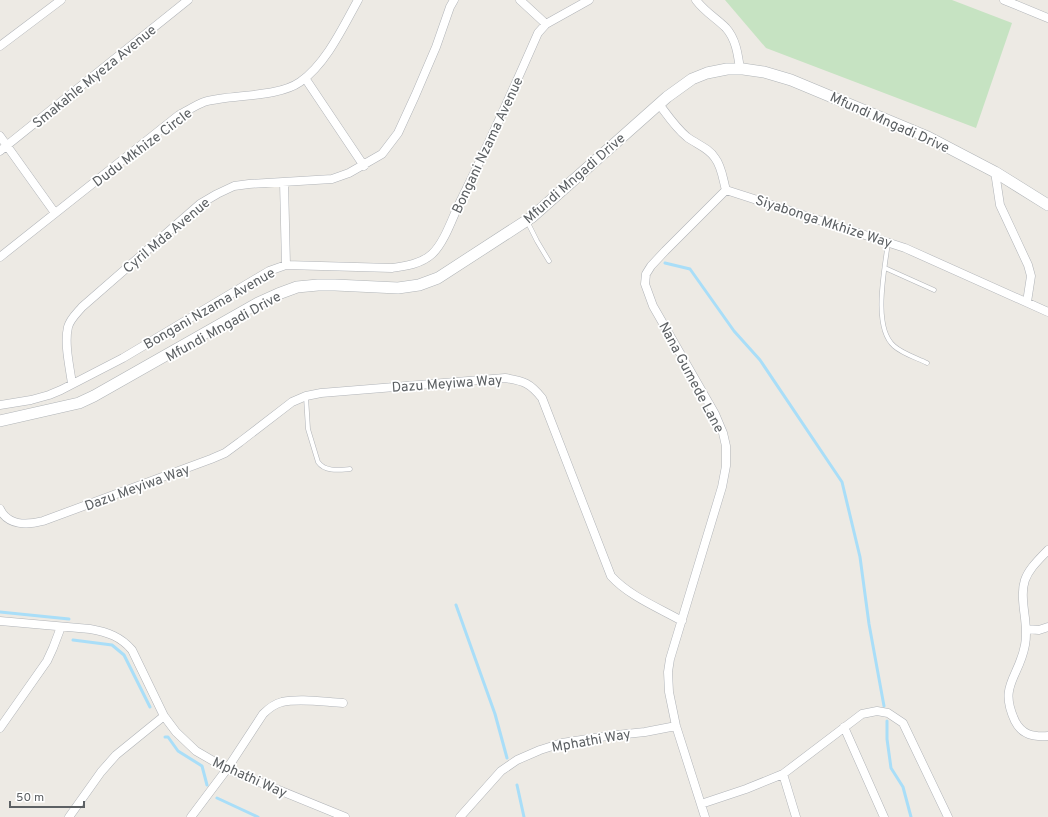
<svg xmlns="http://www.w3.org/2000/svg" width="1048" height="817" font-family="Overpass,sans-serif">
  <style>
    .green { fill: #c6e3c2 }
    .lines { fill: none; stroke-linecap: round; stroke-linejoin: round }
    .stream { stroke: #a9def8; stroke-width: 3 }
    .lane-casing { stroke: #b1b4b8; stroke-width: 5 }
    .street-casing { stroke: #b1b4b8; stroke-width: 9 }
    .secondary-casing { stroke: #b0b4b7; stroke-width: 12 }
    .lane { stroke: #fff; stroke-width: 4 }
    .street { stroke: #fff; stroke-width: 8 }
    .secondary { stroke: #fff; stroke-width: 11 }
    .labels { text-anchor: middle; stroke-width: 3.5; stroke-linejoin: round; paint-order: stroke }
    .street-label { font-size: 14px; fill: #5c6063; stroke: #fff }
  </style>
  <rect width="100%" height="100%" fill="#edeae4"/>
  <!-- green -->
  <path class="green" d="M725 0H952L1012 23 976 128 766 48Z"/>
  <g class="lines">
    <!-- stream -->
    <path class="stream" d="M665 263 690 269 734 331 760 360 842 482 860 557 869 624 884 706
      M456 605 495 714 507 758
      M0 612 69 619
      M73 640 112 645 124 655 150 707
      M887 721V739L891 768 903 787 911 817
      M165 737H168L178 751 202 766 207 785
      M517 785 524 817
      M217 798 258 817"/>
    <!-- lane casing -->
    <g class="lane-casing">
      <path id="lane" d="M527 221 537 241 549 261
        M888 242C885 268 872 327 894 346 903 354 917 358 927 363
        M885 268 934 290
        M306 397 308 429 318 462C325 472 339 470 350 469"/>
    </g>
    <!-- street casing -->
    <g class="street-casing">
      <path id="street" d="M520 0 546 24
        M696 0C705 12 716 18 726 28 736 39 738 55 740 69
        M1004 0 1048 18
        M0 46 61 0
        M305 78 364 166
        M659 104C668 116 676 128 687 137 696 144 709 148 715 158 722 167 723 180 726 190
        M0 136 55 213
        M0 151 188 0
        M995 172 1000 205 1028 265 1031 276 1027 302
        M284 182 286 265
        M726 190 905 248 1048 312
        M0 257 179 115C187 111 196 105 204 102 231 94 277 98 300 82 326 64 343 27 358 0
        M72 384C70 368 64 344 68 327 70 319 77 313 82 307L200 204 217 194 234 186 249 184 332 179 349 173 382 154 398 133 415 96 436 47 450 7 454 0
        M0 405 31 400 49 395 61 390 123 358 269 271 286 265 392 268C406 266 421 264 432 254 444 243 452 219 459 204 487 148 513 90 538 33L546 24 589 0
        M0 509C8 526 28 525 43 521L211 459 225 453 240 442 292 402 306 396 321 393 505 378C524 381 530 383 542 398L611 576C629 596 659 608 682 621
        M1048 550C1022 576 1020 582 1025 618 1026 627 1027 636 1025 645 1019 678 998 685 1015 721 1022 735 1033 737 1048 736
        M0 621 90 629C108 632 121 637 132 650L164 716 176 732 196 751 227 769 345 817
        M1026 629 1039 630 1048 627
        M844 727 884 817
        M0 728 47 661 53 648 61 627
        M783 774 796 817
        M701 804 746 789 783 774 862 714 877 711 888 713 903 723 948 817
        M69 817 101 772 116 755 164 716
        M191 817 227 769 263 714C268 709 274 704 282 702 300 698 324 702 343 703
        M460 817 501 771 517 760 540 750 562 743 607 736 645 732 676 726
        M705 817 676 726 669 692 668 672 670 659 722 487 726 466V446L723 433 715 414 653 306 645 284 646 274 651 266 665 251 726 190"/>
    </g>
    <!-- secondary casing -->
    <g class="secondary-casing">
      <path id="secondary" d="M0 421 79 403 94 396 258 303 278 294 297 287 318 285H335L398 288 419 285 438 278 532 217 667 97 692 79 707 73 727 69H743L764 72 791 80 928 137 995 172 1048 205"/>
    </g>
    <!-- lane -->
    <use href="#lane" class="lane"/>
    <!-- street -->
    <use href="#street" class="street"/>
    <!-- secondary -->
    <use href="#secondary" class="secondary"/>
  </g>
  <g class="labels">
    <!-- street labels -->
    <g class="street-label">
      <text transform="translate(94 76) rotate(-39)" y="5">Smakahle Myeza Avenue</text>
      <text transform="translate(890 122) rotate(24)" y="5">Mfundi Mngadi Drive</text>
      <text transform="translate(487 145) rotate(-65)" y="5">Bongani Nzama Avenue</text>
      <text transform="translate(142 147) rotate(-37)" y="5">Dudu Mkhize Circle</text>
      <text transform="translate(574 178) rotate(-41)" y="5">Mfundi Mngadi Drive</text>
      <text transform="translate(824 221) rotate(18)" y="5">Siyabonga Mkhize Way</text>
      <text transform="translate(166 235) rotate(-40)" y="5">Cyril Mda Avenue</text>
      <text transform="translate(209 308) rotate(-30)" y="5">Bongani Nzama Avenue</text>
      <text transform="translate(223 326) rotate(-29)" y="5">Mfundi Mngadi Drive</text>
      <text transform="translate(692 377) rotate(62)" y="5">Nana Gumede Lane</text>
      <text transform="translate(447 383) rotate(-4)" y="5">Dazu Meyiwa Way</text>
      <text transform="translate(137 487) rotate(-20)" y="5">Dazu Meyiwa Way</text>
      <text transform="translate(591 740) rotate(-10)" y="5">Mphathi Way</text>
      <text transform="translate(250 777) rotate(24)" y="5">Mphathi Way</text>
    </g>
  </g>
  <!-- scale -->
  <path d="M10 801v6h74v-6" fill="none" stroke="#5c6063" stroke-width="2"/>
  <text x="16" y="801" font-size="12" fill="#5c6063" stroke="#ffffff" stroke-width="3" paint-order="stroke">50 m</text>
</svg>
